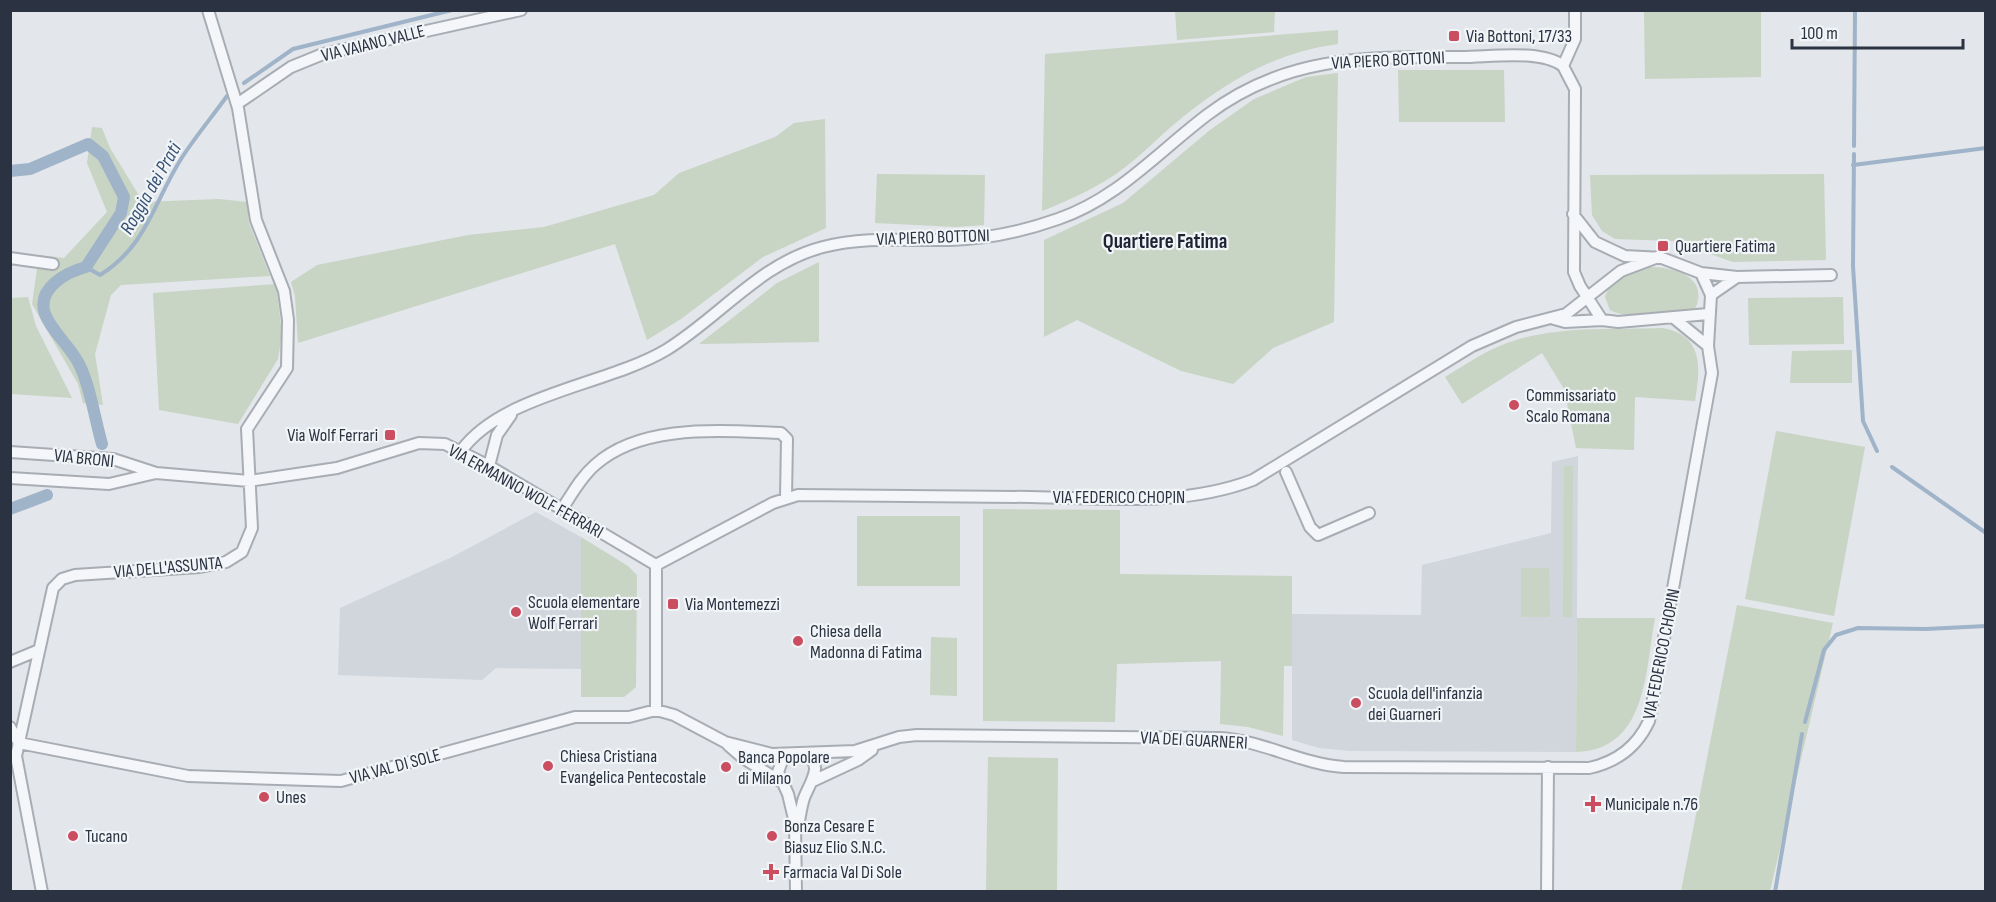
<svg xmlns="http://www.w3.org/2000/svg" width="1996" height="902" font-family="'Sofia Sans Condensed',sans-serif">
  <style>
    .built { fill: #d1d5dc }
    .green { fill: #c8d4c4 }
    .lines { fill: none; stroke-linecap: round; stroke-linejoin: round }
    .stream { stroke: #9fb3c9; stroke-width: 4 }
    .canal { stroke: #9fb3c9; stroke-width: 12 }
    .minor-casing { stroke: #a8adb4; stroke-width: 14 }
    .minor { stroke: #f5f6f9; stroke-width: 10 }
    .poi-dot { fill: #ca4d60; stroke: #f2f5f8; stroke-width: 2 }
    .labels { text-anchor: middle; stroke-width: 4.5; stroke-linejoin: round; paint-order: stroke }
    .poi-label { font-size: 18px; fill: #2b3342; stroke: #f2f5f8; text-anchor: start }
    .street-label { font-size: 18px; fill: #2b3342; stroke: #f2f5f8 }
    .water-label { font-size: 20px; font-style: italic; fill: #365274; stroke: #f2f5f8 }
    .quarter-label { font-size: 21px; font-weight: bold; fill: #1d2433; stroke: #f2f5f8 }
  </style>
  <rect width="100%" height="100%" fill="#e3e6ea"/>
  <!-- built -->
  <path class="built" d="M1578 456 1576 752 1350 751 1319 748 1292 740V614L1421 615 1422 565 1551 533 1552 462Z
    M536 512 581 537V669L496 668 482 680 338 675 340 608 452 557Z"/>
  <!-- green -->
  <path class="green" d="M1175 11H1275L1274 32 1177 40Z
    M1644 11H1761V77L1645 79Z
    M1338 30V44C1272 53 1222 84 1172 126 1154 142 1136 160 1116 174 1093 189 1068 201 1042 211L1045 54Z
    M1504 70 1505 122H1399L1398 70Z
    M1338 73 1334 322 1273 348 1233 384 1181 371 1077 320 1044 337V240L1123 203 1210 130 1254 99 1306 77Z
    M825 119 826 228 763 257 681 319 647 340 615 244 298 343 295 296 291 282 317 265 468 235 544 227 654 195 679 173 775 137 794 123Z
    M92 127 102 128 110 148 143 202 219 199 247 202 249 223 270 276 121 285 111 295 95 354 103 405 83 403 78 384 32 304 39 255 64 258 107 212 87 163Z
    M877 174 985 175 984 225 956 227 875 223Z
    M1824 174 1826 260 1733 262 1673 241 1615 239 1602 231 1592 215 1590 175Z
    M819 262V342L699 344 777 283Z
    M1650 267C1673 267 1708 276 1696 307 1686 317 1621 319 1610 310L1605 297C1610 279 1633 269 1650 267Z
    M276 284 282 334 278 359 238 424 159 410 153 293Z
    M28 297 36 326 72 398 11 394V298Z
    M1843 297 1844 344 1749 345 1748 298Z
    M1663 328C1705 336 1700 370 1695 401L1635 397 1634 450 1576 448 1564 389 1542 353 1462 404 1445 377C1463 366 1482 353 1502 345 1552 325 1610 330 1663 328Z
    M1852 350V383H1790L1792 351Z
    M1776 431 1865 447 1834 616 1745 599Z
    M1564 466H1573L1572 617H1563Z
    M983 509 1120 510V574L1292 576V666H1284L1283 736 1248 727 1220 724 1221 661 1117 664 1115 722 983 721Z
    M857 516H960V586H857Z
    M581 537 628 566 637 575 636 687 624 697H581Z
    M1521 568H1549L1550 617H1521Z
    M1737 605 1833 623 1770 891H1681Z
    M1577 618H1655C1645 672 1647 750 1576 752Z
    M931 637 957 638V696L930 695Z
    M988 757 1058 758 1057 890H986Z"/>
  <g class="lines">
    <!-- stream -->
    <path class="stream" d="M244 83 293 49 452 10
      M1854 146 1855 10
      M1854 154 1853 266 1863 421 1877 451
      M1853 165 1986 148
      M86 267 100 275C146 247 154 202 181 159 195 137 212 117 227 96
      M1892 467 1986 533
      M1805 722 1824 650 1836 635 1858 628 1926 629 1986 626
      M1775 892 1802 734"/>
    <!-- canal -->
    <path class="canal" d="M10 171 30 169 88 144 103 156 124 197 121 213 86 267C67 272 36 288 45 314 52 332 70 346 79 364 90 385 95 420 102 444
      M10 509 47 495"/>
    <!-- minor casing -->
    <g class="minor-casing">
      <path id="minor" d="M1563 66 1575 39V10
        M237 104 291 67 323 54 521 10
        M1573 214 1595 242 1625 256 1662 258 1701 273 1737 277 1831 275
        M10 258 53 264
        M1711 295 1737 277
        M1554 319 1565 322 1602 320 1618 322 1708 314
        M1675 319 1708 346
        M461 451C502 394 607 385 666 350 720 317 760 263 823 247 865 236 908 241 950 240 987 239 1024 231 1058 219 1117 199 1157 153 1207 115 1286 55 1367 57 1462 57 1490 57 1541 49 1563 66L1575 89 1574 272 1580 286 1602 320
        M10 452 113 459 156 473 249 481 337 468 419 443 445 444 489 466 656 565
        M489 466 497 435 511 415
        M1286 472 1310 527 1318 535 1369 513
        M10 478 109 484 156 473
        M562 509C572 494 581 477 595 465 642 423 722 431 781 433L787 439 786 497
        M656 565 773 503 798 495C876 496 954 496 1031 497 1106 498 1182 507 1253 480L1472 346 1516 327 1566 314 1621 271 1658 257
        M10 662 39 650
        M656 710V565
        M10 727 19 743
        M19 743 188 776 341 781 575 717H629L656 710 674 715 725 742 772 754 855 751 899 737 917 735 1219 738C1262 740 1300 764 1344 767L1589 768C1617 762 1637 747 1649 721L1712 373 1708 346 1711 295 1701 273
        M728 745 743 758 780 781
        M791 754 783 758 778 772 788 794 795 823 796 892
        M813 781 858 760 872 750
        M798 826C800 817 801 807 804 798 810 782 826 764 803 753
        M42 892 16 756 53 588 62 579 75 575 200 567 226 562 242 552 252 528 247 429 287 368 288 320 284 291 256 220 238 108 208 10
        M1547 892 1548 767"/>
    </g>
    <!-- minor -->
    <use href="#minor" class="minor"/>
  </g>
  <!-- markers -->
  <g class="poi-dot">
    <rect x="1448" y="30" width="12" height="12" rx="3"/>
    <rect x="1657" y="240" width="12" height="12" rx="3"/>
    <circle cx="1514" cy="405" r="6"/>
    <rect x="384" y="429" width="12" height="12" rx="3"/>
    <rect x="667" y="598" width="12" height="12" rx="3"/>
    <circle cx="516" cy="612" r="6"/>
    <circle cx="798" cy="641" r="6"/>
    <circle cx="1356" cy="703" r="6"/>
    <circle cx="548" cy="766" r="6"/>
    <circle cx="726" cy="767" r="6"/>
    <circle cx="264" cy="797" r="6"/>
    <path d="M1590 795h6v6h6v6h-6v6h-6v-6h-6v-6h6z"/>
    <circle cx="73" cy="836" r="6"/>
    <circle cx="772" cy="836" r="6"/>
    <path d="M768 863h6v6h6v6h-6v6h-6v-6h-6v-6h6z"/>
  </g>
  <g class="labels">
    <!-- poi labels -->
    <g class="poi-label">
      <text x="1466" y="42">Via Bottoni, 17/33</text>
      <text x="1675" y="252">Quartiere Fatima</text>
      <text x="1526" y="401">Commissariato<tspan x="1526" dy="21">Scalo Romana</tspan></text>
      <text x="378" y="441" text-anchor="end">Via Wolf Ferrari</text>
      <text x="528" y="608">Scuola elementare<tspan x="528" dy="21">Wolf Ferrari</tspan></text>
      <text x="685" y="610">Via Montemezzi</text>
      <text x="810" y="637">Chiesa della<tspan x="810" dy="21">Madonna di Fatima</tspan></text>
      <text x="1368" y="699">Scuola dell'infanzia<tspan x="1368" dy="21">dei Guarneri</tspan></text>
      <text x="560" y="762">Chiesa Cristiana<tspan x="560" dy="21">Evangelica Pentecostale</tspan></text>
      <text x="738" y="763">Banca Popolare<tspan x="738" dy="21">di Milano</tspan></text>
      <text x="276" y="803">Unes</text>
      <text x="1605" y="810">Municipale n.76</text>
      <text x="784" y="832">Bonza Cesare E<tspan x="784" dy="21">Biasuz Elio S.N.C.</tspan></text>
      <text x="85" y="842">Tucano</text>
      <text x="783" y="878">Farmacia Val Di Sole</text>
    </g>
    <!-- street labels -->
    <g class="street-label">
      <text transform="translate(373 43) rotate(-14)" y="6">VIA VAIANO VALLE</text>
      <text transform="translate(1388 60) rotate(-3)" y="6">VIA PIERO BOTTONI</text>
      <text transform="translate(933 237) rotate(-2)" y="6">VIA PIERO BOTTONI</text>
      <text transform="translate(84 458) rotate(6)" y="6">VIA BRONI</text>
      <text transform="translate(526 491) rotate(29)" y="6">VIA ERMANNO WOLF FERRARI</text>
      <text x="1119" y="503">VIA FEDERICO CHOPIN</text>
      <text transform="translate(168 567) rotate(-5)" y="6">VIA DELL'ASSUNTA</text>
      <text transform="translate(1661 654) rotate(-79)" y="6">VIA FEDERICO CHOPIN</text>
      <text transform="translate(1194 740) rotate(3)" y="6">VIA DEI GUARNERI</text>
      <text transform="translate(395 766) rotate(-15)" y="6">VIA VAL DI SOLE</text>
    </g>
    <!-- water labels -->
    <g class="water-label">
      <text transform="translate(150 188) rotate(-60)" y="7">Roggia dei Prati</text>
    </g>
    <!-- quarter labels -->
    <g class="quarter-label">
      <text x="1165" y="248">Quartiere Fatima</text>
    </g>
  </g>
  <!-- border -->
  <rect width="1996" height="902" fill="none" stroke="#2b3342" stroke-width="24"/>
  <!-- scale -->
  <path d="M1792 39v9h171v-9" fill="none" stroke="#2b3342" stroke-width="3"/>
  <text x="1801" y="39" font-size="18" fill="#2b3342" stroke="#f2f5f8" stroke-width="4.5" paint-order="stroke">100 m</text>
</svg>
